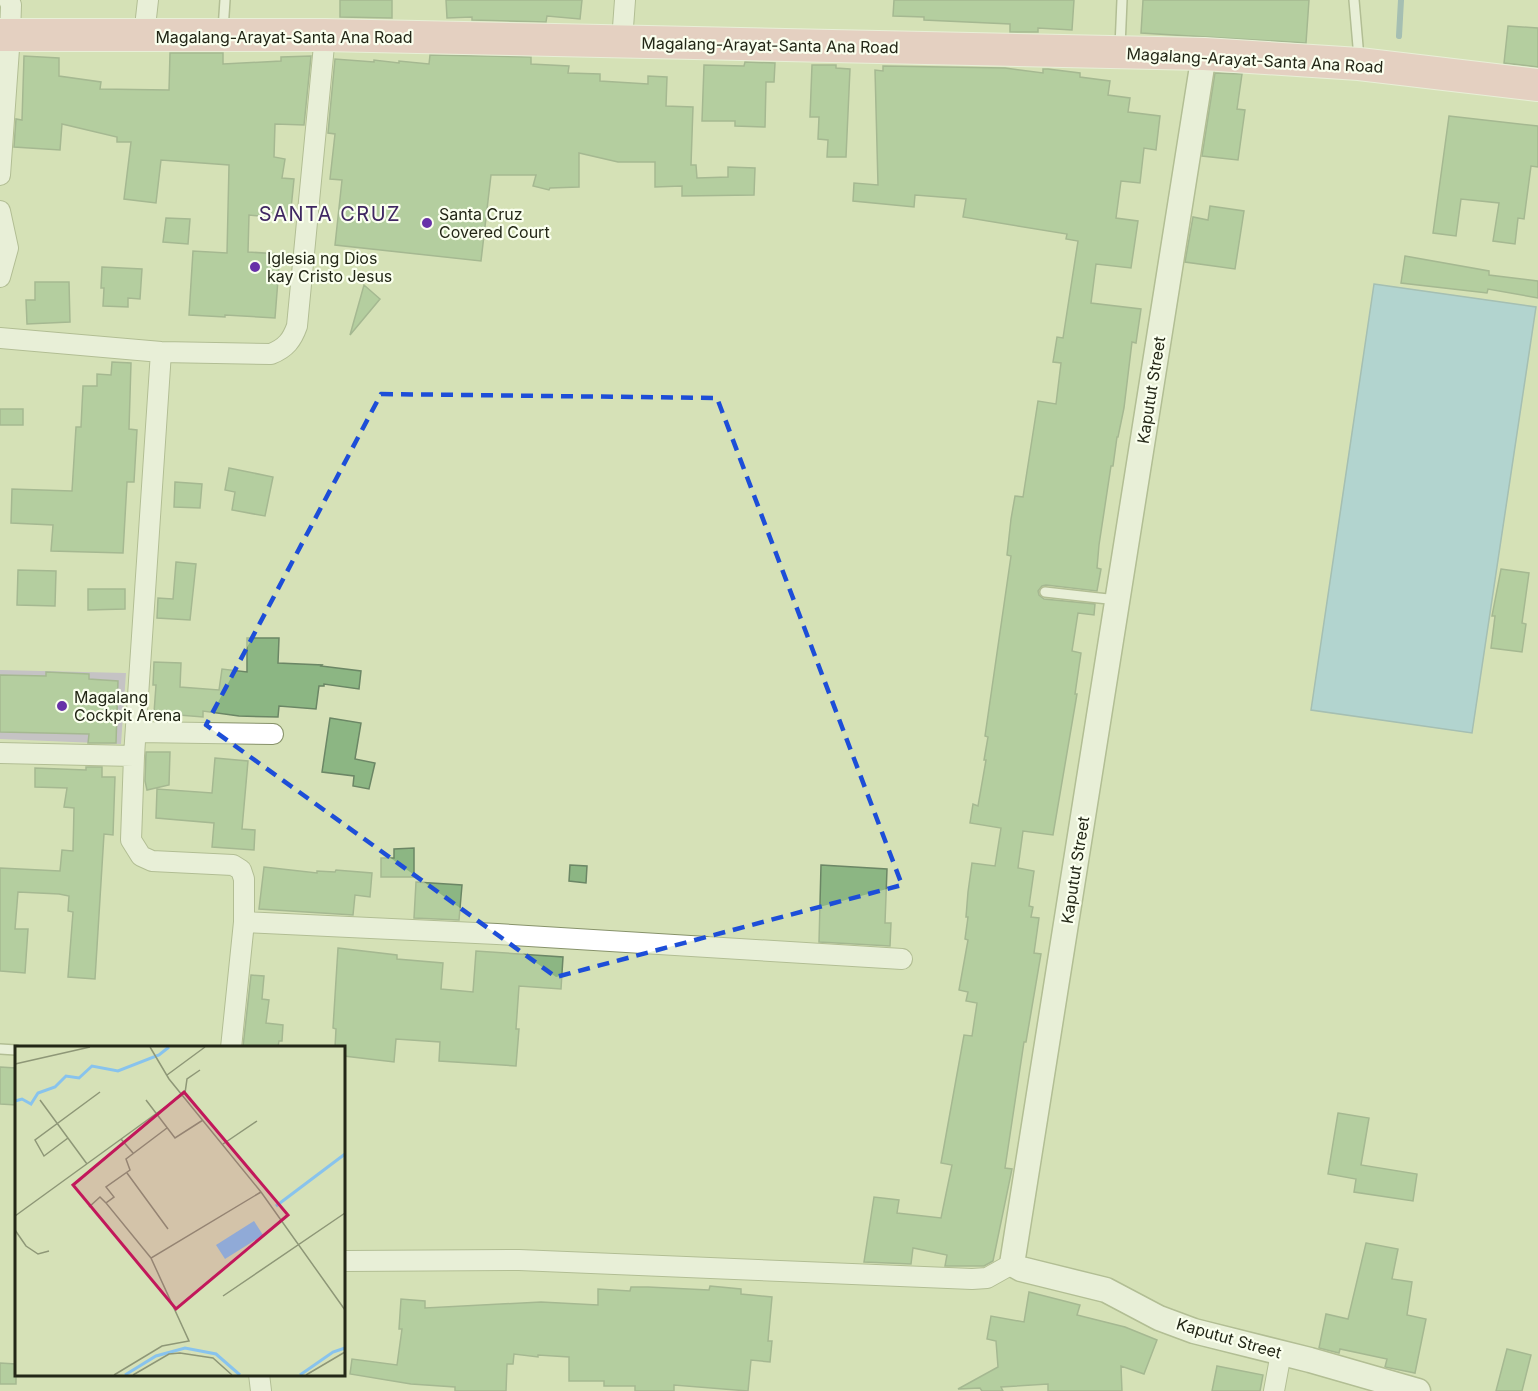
<svg xmlns="http://www.w3.org/2000/svg" width="1538" height="1391" font-family="Inter,sans-serif">
  <style>
    .grass { fill: #b19dd6 }
    .water { fill: #88c3ed; stroke: #6a94ad; stroke-width: 1.5 }
    .lines { fill: none; stroke-linecap: round; stroke-linejoin: round }
    .stream { stroke: #6a94ad; stroke-width: 6 }
    .building { fill: #8cb683; stroke: #6b8665; stroke-width: 1.5 }
    .service-casing { stroke: #87926a; stroke-width: 12 }
    .minor-casing { stroke: #87926a; stroke-width: 22 }
    .tertiary-casing { stroke: #87926a; stroke-width: 27 }
    .primary-casing { stroke: #fff; stroke-width: 34 }
    .service { stroke: #fff; stroke-width: 9 }
    .minor { stroke: #fff; stroke-width: 20 }
    .tertiary { stroke: #fff; stroke-width: 24 }
    .primary { stroke: #f7bbce; stroke-width: 32 }
    .marked { fill: none; stroke: #1d4ed8; stroke-width: 4.5; stroke-dasharray: 12 8; stroke-linejoin: round }
    .poi-dot { fill: #6731a8; stroke: #faffee; stroke-width: 2 }
    .labels { text-anchor: middle; stroke-width: 4.5; stroke-linejoin: round; paint-order: stroke }
    .street-label { font-size: 16px; fill: #232717; stroke: #faffee }
    .poi-label { font-size: 16px; fill: #232717; stroke: #faffee; text-anchor: start }
    .quarter-label { font-size: 20px; letter-spacing: 1.5px; fill: #3f2762; stroke: #faffee }
    .inset-river { fill: none; stroke: #88c3ed; stroke-width: 3 }
    .inset-road { fill: none; stroke: #8e9777; stroke-width: 1.5 }
    .view { fill: #c2185b; fill-opacity: 0.15; stroke: #c2185b; stroke-width: 3 }
    .inset-edge { fill: none; stroke: #232717; stroke-width: 3 }
  </style>
  <rect width="100%" height="100%" fill="#d6e1b7"/>
  <!-- grass -->
  <path class="grass" d="M0 670 126 673 121 744 0 739Z"/>
  <!-- water -->
  <path class="water" d="M1374 284 1536 307 1472 733 1311 710Z"/>
  <g class="lines">
    <!-- stream -->
    <path class="stream" d="M1399 36 1401 0"/>
  </g>
  <!-- building -->
  <path class="building" d="M340 0H392V18L340 17Z
    M446 0H582L580 19 547 16 546 22 472 20V17L447 18Z
    M894 0H1074L1072 30 1038 28V32H1010V24L924 20V17L893 16Z
    M1143 0H1309L1306 43 1141 33Z
    M1508 26 1538 28V67L1504 63Z
    M170 53H223V64L281 61V57L311 56 304 125 275 124 274 157 285 159 282 178 294 179 290 219 249 215 248 252 280 254 275 318 225 315V317L189 315 193 251 227 253 229 165 161 160 156 203 124 199 131 142H117V137L62 124 60 150 14 147 16 119 22 120 24 56 59 58V76L101 82 100 89 169 90Z
    M430 55 531 57V64L569 66 568 73 600 74V81L648 84V76L667 77 666 106 693 107 691 165H696L697 178 728 177V167L755 168 754 195 682 196V186L655 187V162H618L579 153V187L550 188 549 190 533 186 536 175H491L481 261 335 245 342 180 330 179 335 134 328 133 335 59 374 62V60L399 63V61L429 64Z
    M745 62 775 63 774 82H766L765 127 735 126V121H702L704 65 744 66Z
    M812 65H836V68L850 69 846 157H827L828 140 818 139 819 117H810Z
    M883 66 1005 68 1043 73V69H1048L1080 73V77L1110 81 1108 95 1130 98 1128 112 1160 116 1156 150 1144 148 1140 183 1121 181 1116 218 1138 221 1131 268 1096 264 1091 303 1141 309 1136 343 1132 342 1124 408 1118 437H1117L1113 466H1111L1099 545 1097 568 1101 569 1097 591 1046 585 1042 586 1038 591 1039 595 1044 599 1095 604 1094 615 1078 613 1072 651 1081 653 1075 694H1077L1053 835 1023 831 1018 868 1034 871 1029 906 1033 907 1031 917 1039 918 1034 953 1041 954 1026 1042H1024L1005 1168 1012 1169 993 1261 984 1266H945L947 1255 913 1248 911 1264 864 1262 874 1197 899 1200 897 1213 941 1218 952 1165 941 1163 964 1035 972 1036 977 1003 966 1001 968 992 959 990 968 940 965 939 968 917H966L968 892 972 863 995 866 1001 828 970 823 973 804 978 806 986 760H984L988 737 985 736 1011 556 1007 555 1011 519 1015 496 1023 497 1038 401 1056 404 1061 363 1053 362 1057 337 1063 338 1078 241 1066 239 1067 234 963 217 966 199 915 195 914 207 853 201 854 183 878 185 875 70 883 71Z
    M1215 73 1242 74 1237 109 1245 110 1238 160 1202 156Z
    M1449 116 1538 126V167L1531 166 1524 219 1518 218 1515 244 1493 241 1499 203 1461 199 1456 236 1433 233Z
    M1210 206 1244 211 1235 269 1185 262 1193 217 1208 220Z
    M166 218 190 219 188 244 163 242Z
    M1405 256 1489 271V275L1538 281V298L1488 289 1487 293 1401 283Z
    M102 267 142 269 140 299 128 298V307L103 306 104 288H101Z
    M35 282H69L70 322 27 324 26 300H35Z
    M364 285 380 299 350 335Z
    M112 362 131 363 129 429 137 430 134 482H127L123 553 51 551 53 525 11 523 12 489 72 491 76 427H81L83 386H97V374L111 375Z
    M0 409H23V425H0Z
    M229 468 273 477 265 516 232 510 235 492 225 490Z
    M175 482 202 484 200 508 174 507Z
    M176 562 196 564 190 620 157 618 158 598 173 599Z
    M1501 569 1529 573 1522 623 1526 624 1522 652 1491 648 1495 616H1492Z
    M18 570 56 571 55 606 17 605Z
    M88 589H125V609L88 610Z
    M247 638H279L278 663 322 665 321 666 361 671 359 689 324 684V686H319L316 709 279 706 278 717 239 716 203 711V717L154 713 156 685H153L154 662 181 663 180 687 219 690 222 669 247 672Z
    M46 672 89 674V679L118 681 116 743H88L89 734 0 732V675L46 676Z
    M330 718 361 723 355 759 375 763 369 789 353 786 354 776 322 772Z
    M146 752H170L169 785 147 790 145 781Z
    M215 758 248 761 242 829 255 830 254 850 212 847 214 823 156 818 157 789 212 793Z
    M86 767H102V777H115L113 835 104 834 95 979 68 977 73 912 68 911 69 896 59 894 18 892 15 929H28L25 973 0 971V868L60 871 62 850 73 851 74 808 64 807 67 788 35 787V768L86 770Z
    M414 848V877H381V858H394V849Z
    M570 865 587 866 586 883 569 881Z
    M821 865 887 869 885 923H891L890 946 819 942Z
    M264 867 317 873V871L335 872 336 870 372 873 370 897 355 895 353 915 259 909Z
    M416 882 462 885 459 920 414 918Z
    M338 948 397 955V959L443 963 441 989 473 992 476 951 563 957 561 989 519 986 516 1029H519L516 1066 439 1061 440 1042 396 1039 394 1062 344 1056V1047H335L336 1029 333 1028Z
    M251 975 264 976 262 999 269 1000 266 1023 283 1025 282 1041H279L278 1047H243Z
    M0 1067 16 1068V1105L0 1104Z
    M1338 1113 1369 1118 1361 1165 1417 1174 1413 1201 1354 1192 1356 1179 1328 1174Z
    M1366 1243 1398 1249 1392 1279 1412 1282 1407 1315 1426 1319 1415 1373 1385 1367 1387 1359 1340 1349 1339 1353 1319 1348 1326 1314 1348 1319Z
    M710 1286 741 1289V1294L772 1297 768 1341H772L770 1362 751 1360 748 1391 674 1385V1391H635V1386H604V1381H569V1357L538 1355V1357L514 1354 513 1364H507L506 1391H455V1387L411 1384 350 1374 352 1359 397 1365 402 1329H399L401 1299 425 1301V1308L541 1302 598 1305V1289L630 1291 631 1287H648L709 1290Z
    M1029 1292 1080 1305 1077 1315 1125 1327 1157 1340 1144 1374 1121 1366 1122 1391H1048V1384L1001 1387 1003 1391H982L980 1388 958 1389 998 1367 996 1341 987 1339 991 1316 1024 1322Z
    M1507 1349 1531 1355 1522 1391H1496Z
    M0 1363 16 1364V1384H0Z
    M1217 1366 1263 1375 1260 1391H1212Z"/>
  <g class="lines">
    <!-- service casing -->
    <g class="service-casing">
      <path id="service" d="M1354 0 1359 58
        M223 30 225 0
        M1120 47 1122 0
        M1045 592 1117 600
        M0 1049 16 1050"/>
    </g>
    <!-- minor casing -->
    <g class="minor-casing">
      <path id="minor" d="M144 36 148 0
        M622 41 625 0
        M0 175 10 35 11 5 9 0
        M0 211 8 248 0 277
        M0 338 161 352 271 354C286 348 292 340 297 326L325 35
        M161 352 134 756 131 840 141 856 152 861 233 865 241 870 244 879V922L231 1048
        M137 732 273 734
        M0 753 134 756
        M244 922 497 934 902 959
        M344 1261 519 1260 972 1279 987 1278 1012 1264
        M259 1374 261 1391
        M1274 1391 1281 1353"/>
    </g>
    <!-- tertiary casing -->
    <g class="tertiary-casing">
      <path id="tertiary" d="M1204 54 1012 1264 1021 1269 1106 1290 1159 1318 1194 1331 1310 1360 1418 1391"/>
    </g>
    <!-- primary casing -->
    <g class="primary-casing">
      <path id="primary" d="M0 35H325L1204 54 1359 64 1538 85"/>
    </g>
    <!-- service -->
    <use href="#service" class="service"/>
    <!-- minor -->
    <use href="#minor" class="minor"/>
    <!-- tertiary -->
    <use href="#tertiary" class="tertiary"/>
    <!-- primary -->
    <use href="#primary" class="primary"/>
  </g>
  <!-- marked area -->
  <path d="M0 0H1538V1391H0ZM381 394 717 398 902 885 556 977 206 725Z" fill="#d6e1b7" fill-opacity=".55" fill-rule="evenodd"/>
  <path class="marked" d="M381 394 717 398 902 885 556 977 206 725Z"/>
  <!-- markers -->
  <g class="poi-dot">
    <circle cx="427" cy="223" r="6"/>
    <circle cx="255" cy="267" r="6"/>
    <circle cx="62" cy="706" r="6"/>
  </g>
  <g class="labels">
    <!-- street labels -->
    <g class="street-label">
      <text x="284" y="43">Magalang-Arayat-Santa Ana Road</text>
      <text transform="translate(770 45) rotate(1)" y="6">Magalang-Arayat-Santa Ana Road</text>
      <text transform="translate(1255 60) rotate(3)" y="6">Magalang-Arayat-Santa Ana Road</text>
      <text transform="translate(1151 390) rotate(-81)" y="6">Kaputut Street</text>
      <text transform="translate(1075 870) rotate(-81)" y="6">Kaputut Street</text>
      <text transform="translate(1229 1338) rotate(16)" y="6">Kaputut Street</text>
    </g>
    <!-- poi labels -->
    <g class="poi-label">
      <text x="439" y="220">Santa Cruz<tspan x="439" dy="18">Covered Court</tspan></text>
      <text x="267" y="264">Iglesia ng Dios<tspan x="267" dy="18">kay Cristo Jesus</tspan></text>
      <text x="74" y="703">Magalang<tspan x="74" dy="18">Cockpit Arena</tspan></text>
    </g>
    <!-- quarter labels -->
    <g class="quarter-label">
      <text x="330" y="221">SANTA CRUZ</text>
    </g>
  </g>
  <!-- overview -->
  <g transform="translate(15 1046)">
    <rect width="330" height="330" fill="#d6e1b7"/>
    <path d="M239 175 248 189 210 213 201 199Z" fill="#88c3ed"/>
    <path class="inset-river" d="M0 55 7 53 16 58 23 47 40 41 51 30 64 32 77 20 103 25 144 9 154 1M261 160 330 108M110 329 141 310 170 302 201 308 225 329M285 329 318 306 330 302"/>
    <path class="inset-road" d="M135 1 154 33 246 146 330 264M0 18 75 1M152 29 190 1M25 54 72 118M131 54 160 92 188 74M145 65 170 47 172 33 185 24M53 92 29 110 20 94 85 46M106 93 118 107M208 98 242 75M112 127 153 183M74 161 85 151 91 157M0 170 153 59M0 184 11 200 23 208 34 205M136 212 91 157 99 151 91 141 115 124 111 113 152 82M208 250 330 167M99 329 147 300 174 295 136 212 246 146M118 329 154 308 165 307 198 312 217 329M291 329 330 306"/>
    <path class="view" d="M169 46 273 169 161 263 58 139Z"/>
    <rect width="330" height="330" class="inset-edge"/>
  </g>
</svg>
